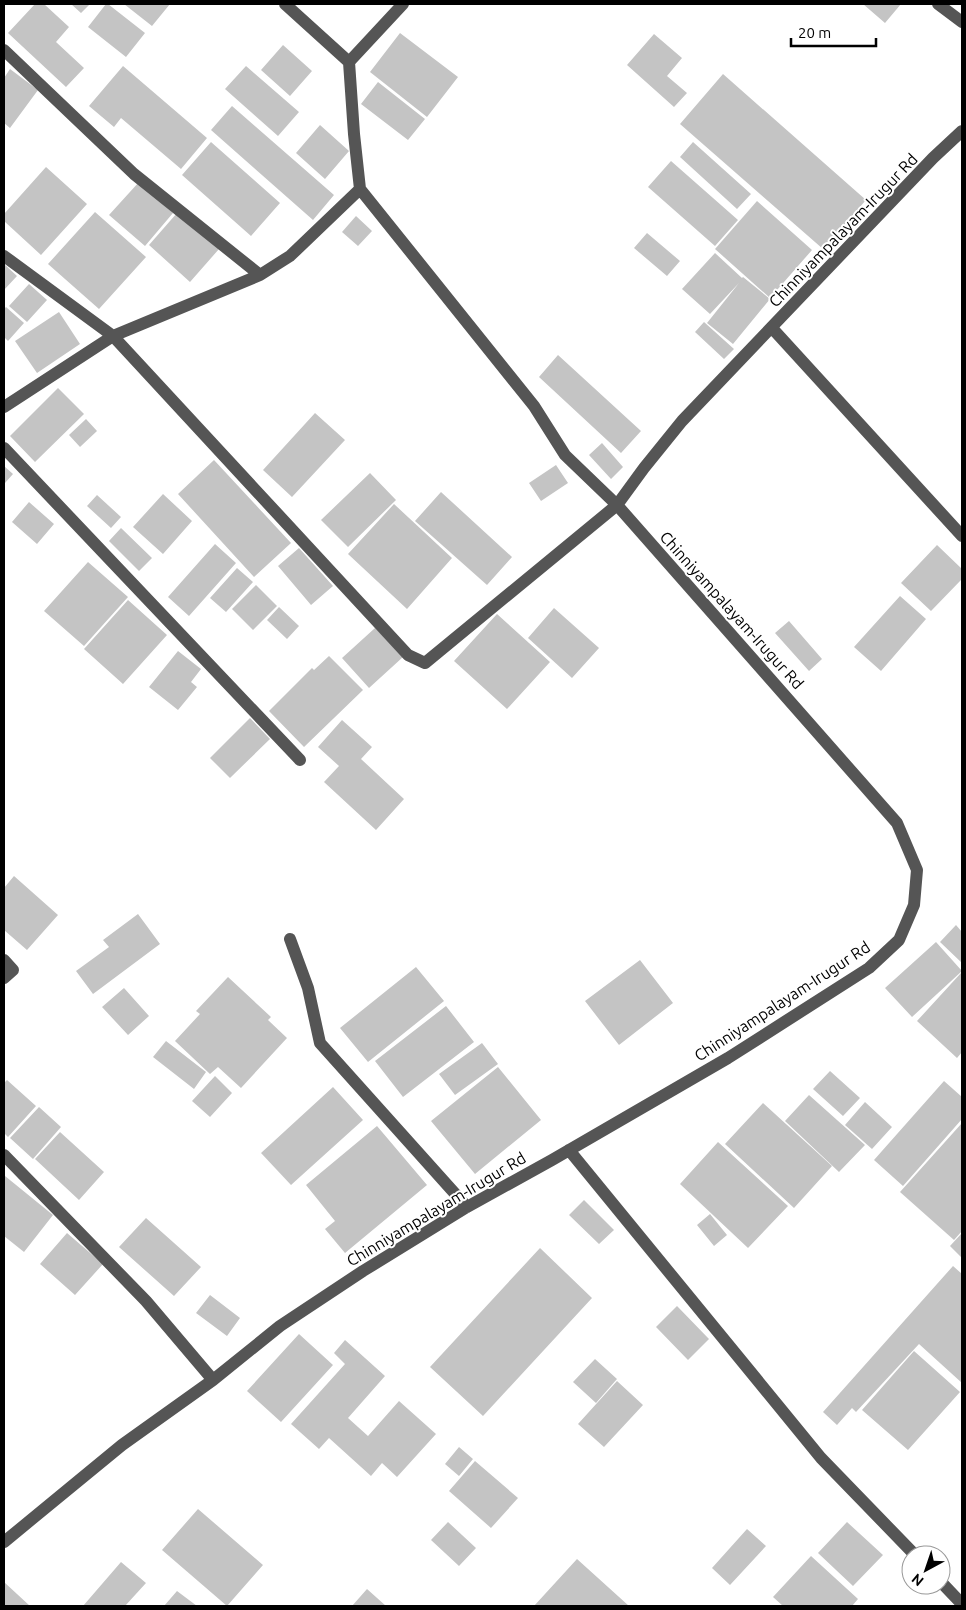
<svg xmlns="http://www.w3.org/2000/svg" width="966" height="1610" font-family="Ubuntu,sans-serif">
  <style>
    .building { fill: #c4c4c4 }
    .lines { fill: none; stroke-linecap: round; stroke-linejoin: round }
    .minor { stroke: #555; stroke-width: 12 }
    .labels { text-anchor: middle; stroke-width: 4; stroke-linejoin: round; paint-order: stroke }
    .street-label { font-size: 16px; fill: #000; stroke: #fff }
  </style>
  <rect width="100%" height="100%" fill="#fff"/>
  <!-- building -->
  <path class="building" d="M35 4H44L69 27 56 42 84 68 66 87 8 33Z
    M71 4H90L81 13Z
    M106 4H108L145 33 126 57 88 27Z
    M124 4H170L152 26Z
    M863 4H901L885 23Z
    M400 33 458 77 427 117 370 72Z
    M654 34 682 58 667 76 687 93 674 107 627 65Z
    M283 45 312 71 290 96 261 70Z
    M123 66 207 138 181 169 121 118 114 127 89 106Z
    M246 66 299 112 278 136 225 89Z
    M10 69 38 90 10 128 4 123V78Z
    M723 74 866 200 823 249 680 124Z
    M378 82 425 119 408 140 361 104Z
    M232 106 334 195 313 220 211 130Z
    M320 125 349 151 325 179 296 153Z
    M211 142 280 203 251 236 182 175Z
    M693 142 751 194 737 209 680 157Z
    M671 161 738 220 715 246 648 187Z
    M46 167 87 204 41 255 4 221V214Z
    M139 182 173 213 145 246 109 215Z
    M757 201 812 250 770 298 715 249Z
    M95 212 146 257 99 309 48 264Z
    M177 213 219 249 190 282 149 245Z
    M356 216 372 231 358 246 342 232Z
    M647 233 680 261 667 276 634 248Z
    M715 253 742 278 743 277 770 299 733 344 707 323 739 283 710 314 682 289Z
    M4 264 17 276 4 290Z
    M29 284 47 300 27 322 9 306Z
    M6 307 24 323 8 341 4 337V309Z
    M59 312 80 344 37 373 15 341Z
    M704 322 734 349 724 359 695 332Z
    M558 355 641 431 621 453 539 377Z
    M58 388 84 414 35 462 10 436Z
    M315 413 345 440 292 497 263 470Z
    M86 419 97 431 80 447 69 435Z
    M602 443 623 467 611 479 589 455Z
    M214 460 291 543 254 577 178 494Z
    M556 465 568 483 541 501 529 483Z
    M4 466 13 474 5 483 4 482Z
    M370 473 396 500 348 547 321 520Z
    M441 492 512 557 487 585 415 521Z
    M163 494 192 521 163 554 133 527Z
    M97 495 121 517 111 528 87 506Z
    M29 502 54 524 37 544 12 522Z
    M394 504 452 558 407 609 348 554Z
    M121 528 152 558 139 571 109 541Z
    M215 544 236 563 189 616 168 597Z
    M937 545 962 569V579L931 611 901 583Z
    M299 548 333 586 311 605 278 566Z
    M88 562 128 597 84 646 44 611Z
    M237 568 253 582 226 612 210 598Z
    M256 585 277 606 253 630 232 609Z
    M900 596 926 619 881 671 854 647Z
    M128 600 167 635 123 684 84 649Z
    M279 607 299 626 287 639 267 620Z
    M554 608 599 648 572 678 528 638Z
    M497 614 550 662 507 709 454 661Z
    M789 621 822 659 809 671 775 633Z
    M375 628 403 657 369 688 342 658Z
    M178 651 201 669 191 682 197 687 178 710 149 687Z
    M329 656 363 690 304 747 269 711 312 668 314 670Z
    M250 718 270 739 230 778 210 758Z
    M342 720 372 747 361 759 404 799 376 830 324 782 339 766 318 747Z
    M14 876 58 915 27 950 4 930V888Z
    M138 914 160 944 93 994 76 971 109 947 103 940Z
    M956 925 962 932V963L940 942Z
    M936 942 962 971 912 1017 885 988Z
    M640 960 673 1003 619 1045 585 1001Z
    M416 967 444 1001 368 1062 340 1028Z
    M961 973 962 1052 957 1058 917 1021Z
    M228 977 271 1017 268 1020 287 1038 241 1088 218 1067 210 1074 175 1041 200 1014 196 1011Z
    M124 988 149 1016 128 1035 102 1007Z
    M446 1006 474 1042 403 1097 375 1061Z
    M166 1041 206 1072 194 1089 153 1057Z
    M482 1043 498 1064 455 1095 439 1074Z
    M498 1067 541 1120 475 1174 431 1121Z
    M830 1071 860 1098 843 1116 813 1089Z
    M215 1076 232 1093 210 1117 192 1101Z
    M7 1080 36 1106 8 1137 4 1133V1083Z
    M944 1081 962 1097V1119L903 1186 874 1160Z
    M333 1087 363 1120 291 1185 261 1153Z
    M809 1095 865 1145 839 1172 785 1121Z
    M865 1102 892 1127 872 1149 845 1125Z
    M763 1103 832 1166 794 1208 725 1144Z
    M39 1107 61 1127 33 1159 10 1138Z
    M962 1123V1231L954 1240 900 1192Z
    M377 1126 427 1185 345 1253 325 1229 335 1221 306 1185Z
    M60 1132 104 1172 79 1200 35 1159Z
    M718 1142 788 1206 748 1248 680 1184Z
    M5 1176 53 1215 24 1252 4 1236Z
    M584 1200 614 1230 599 1244 569 1215Z
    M710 1214 727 1235 714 1246 697 1225Z
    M146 1218 201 1267 174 1296 119 1247Z
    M67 1233 103 1264 75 1295 40 1264Z
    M962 1233V1258L950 1246Z
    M540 1248 592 1298 483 1416 430 1367Z
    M953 1266 962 1274V1383L919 1344 856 1412 852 1408 837 1425 823 1412Z
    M210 1295 240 1318 227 1336 196 1313Z
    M677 1306 709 1339 688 1360 656 1327Z
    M299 1334 333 1365 281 1422 247 1391Z
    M345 1340 385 1376 348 1418 368 1436 399 1401 436 1434 397 1477 382 1463 371 1476 329 1438 319 1449 291 1424 345 1364 334 1353Z
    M914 1351 960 1392 908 1450 862 1410Z
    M595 1359 617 1379 596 1403 573 1382Z
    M617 1381 643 1405 604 1447 578 1424Z
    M459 1447 473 1459 459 1476 445 1464Z
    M475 1461 518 1498 491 1528 449 1491Z
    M198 1509 263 1565 227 1606 162 1550Z
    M448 1522 476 1548 459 1566 431 1540Z
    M847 1522 883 1555 853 1586 818 1553Z
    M747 1529 766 1546 730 1585 712 1568Z
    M811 1556 858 1599 852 1606H783L773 1597Z
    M577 1559 629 1606H534Z
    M121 1562 146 1583 125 1606H83Z
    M4 1582 30 1606H4Z
    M367 1589 386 1606H352Z
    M177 1591 197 1606H164Z"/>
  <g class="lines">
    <!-- minor -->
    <path class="minor" d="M285 4 349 62 354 134 360 189
      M938 4 962 22
      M4 50 134 174 260 275
      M349 62 403 4
      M4 256 113 336 260 275 290 256 360 189 534 406 565 455 617 505 425 663 408 655 113 336 4 407
      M772 328 962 536
      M4 448 300 760
      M290 939 308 988 320 1043 467 1207
      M4 960 13 970 4 978
      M569 1150 821 1458 915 1555
      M4 1155 146 1301 213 1380
      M4 1542 122 1445 213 1380 280 1326 363 1271 467 1207 552 1160 728 1058 869 968 899 940 914 905 917 870 897 823 617 505 644 468 682 421 933 158 962 131
      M941 1582 962 1604"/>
  </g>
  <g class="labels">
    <!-- street labels -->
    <g class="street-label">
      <text transform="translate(843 230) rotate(-46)" y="6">Chinniyampalayam-Irugur Rd</text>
      <text transform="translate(732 610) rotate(48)" y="6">Chinniyampalayam-Irugur Rd</text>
      <text transform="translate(782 1001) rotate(-33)" y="6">Chinniyampalayam-Irugur Rd</text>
      <text transform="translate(436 1209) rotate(-31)" y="6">Chinniyampalayam-Irugur Rd</text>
    </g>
  </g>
  <!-- border -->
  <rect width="966" height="1610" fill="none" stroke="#000000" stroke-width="10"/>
  <!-- north arrow -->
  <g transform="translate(926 1570) rotate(220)"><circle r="24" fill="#ffffff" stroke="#999999"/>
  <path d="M0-4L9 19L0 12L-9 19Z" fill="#000000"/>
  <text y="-8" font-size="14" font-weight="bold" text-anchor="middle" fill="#000000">N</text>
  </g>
  <!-- scale -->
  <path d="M791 38v8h85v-8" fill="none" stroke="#000000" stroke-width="2.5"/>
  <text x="798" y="38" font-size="15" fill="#000000" stroke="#ffffff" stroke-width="4" paint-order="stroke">20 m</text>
</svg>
